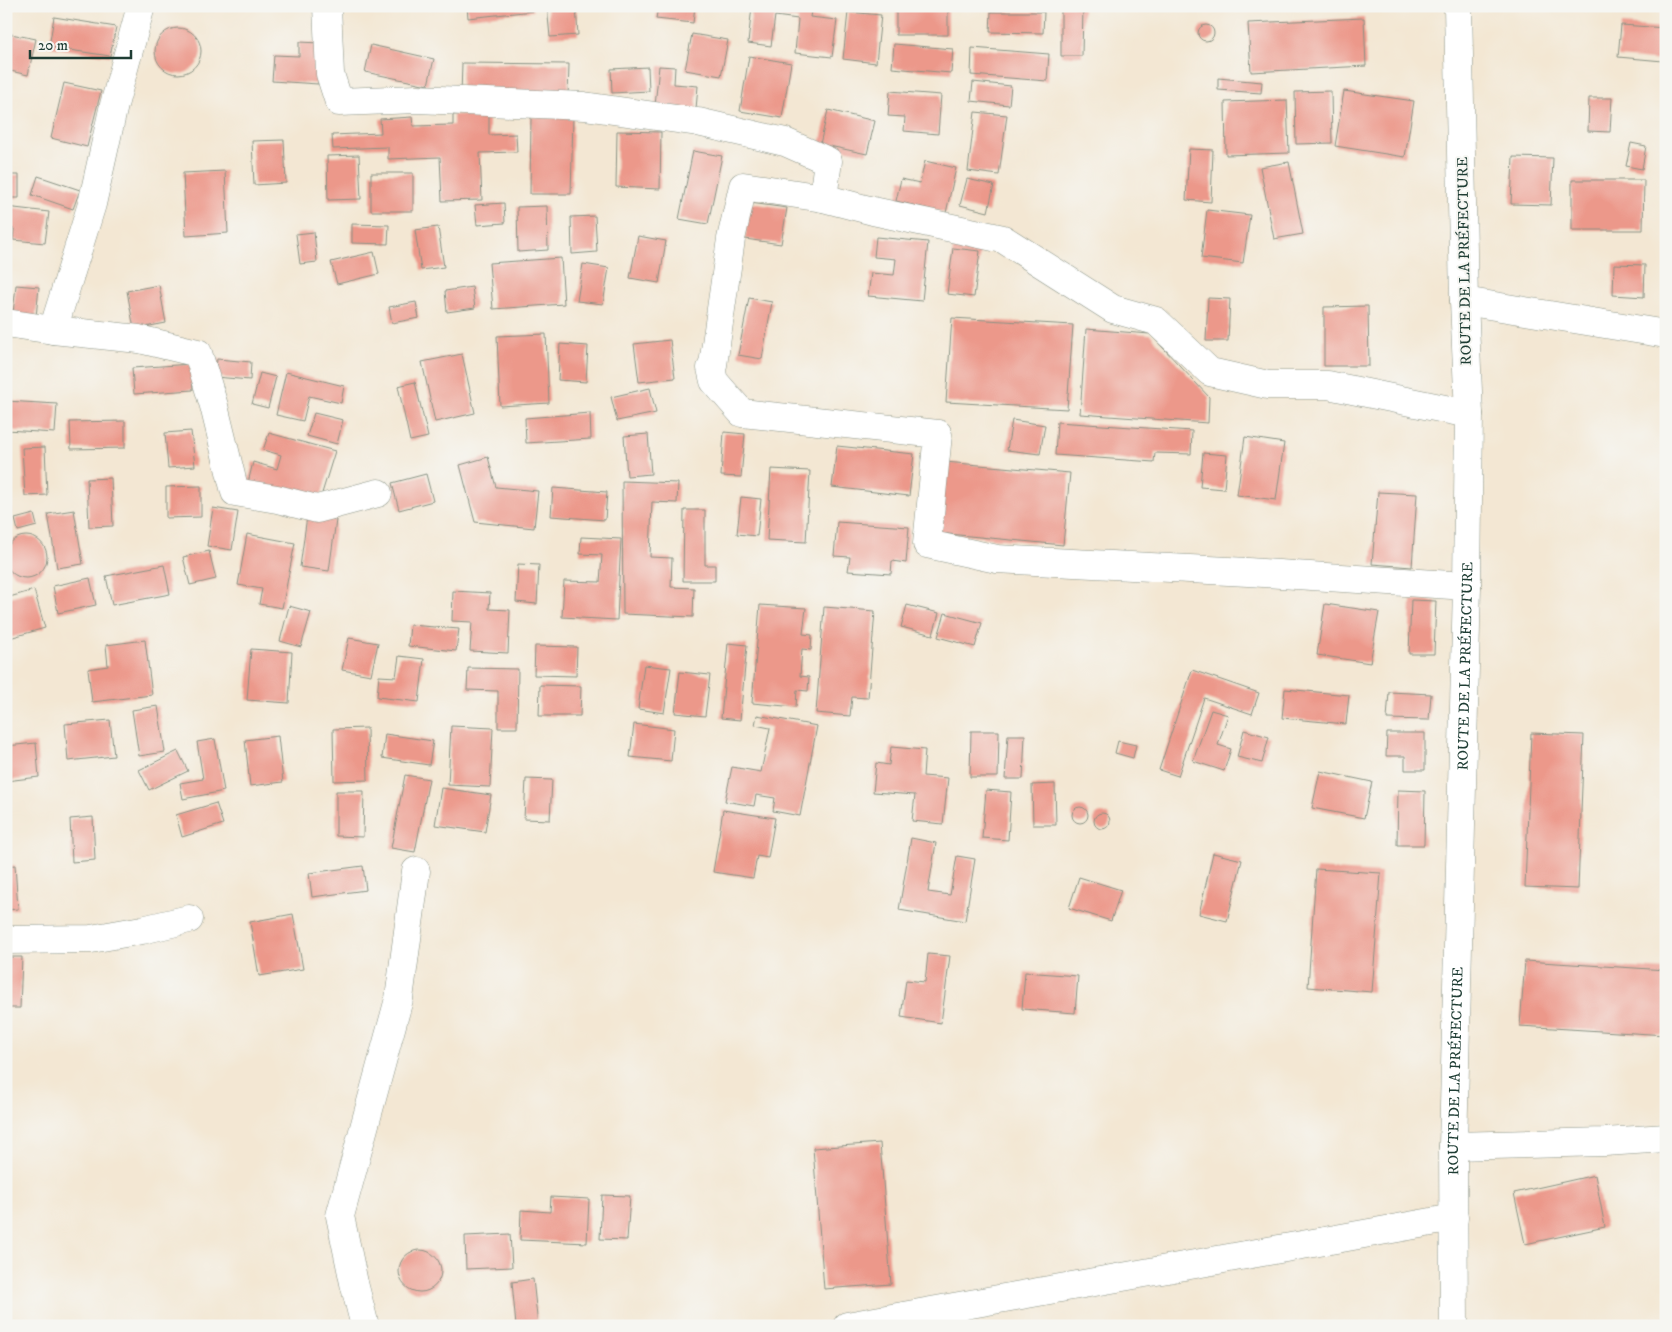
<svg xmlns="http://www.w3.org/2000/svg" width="1672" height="1332" font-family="'IM FELL DW Pica',serif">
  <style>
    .building { fill: #ec988a }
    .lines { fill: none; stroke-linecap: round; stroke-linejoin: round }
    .minor-casing { stroke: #899284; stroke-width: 29 }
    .minor { stroke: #fff; stroke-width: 28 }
    .labels { text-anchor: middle; stroke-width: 4; stroke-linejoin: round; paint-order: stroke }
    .street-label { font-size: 15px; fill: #1f3d34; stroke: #f6f6f2 }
  </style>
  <rect width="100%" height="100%" fill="#f6f6f2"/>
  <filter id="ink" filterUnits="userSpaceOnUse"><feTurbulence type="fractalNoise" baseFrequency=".02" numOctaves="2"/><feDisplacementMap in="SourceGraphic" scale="10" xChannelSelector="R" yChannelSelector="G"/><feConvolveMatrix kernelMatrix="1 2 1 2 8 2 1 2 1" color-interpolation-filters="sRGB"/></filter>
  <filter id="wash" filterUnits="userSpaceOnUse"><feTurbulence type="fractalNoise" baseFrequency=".0096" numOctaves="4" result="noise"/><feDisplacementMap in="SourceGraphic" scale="20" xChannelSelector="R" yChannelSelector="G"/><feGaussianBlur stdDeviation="1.12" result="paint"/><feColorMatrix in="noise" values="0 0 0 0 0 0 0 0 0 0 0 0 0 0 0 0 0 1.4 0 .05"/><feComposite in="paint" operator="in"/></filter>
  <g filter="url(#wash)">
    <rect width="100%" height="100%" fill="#f3e7d3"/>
    <g id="blocks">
      <!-- building -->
      <path class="building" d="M467 6H532L533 11 468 18Z
        M547 6H576L578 35 550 37Z
        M658 6H695L693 23 656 19Z
        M752 6H812L810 17 837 20 832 57 795 53 798 19 775 16 771 46 748 43Z
        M1061 6H1083L1082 56H1061Z
        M896 10H948V35H896Z
        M848 12 881 15 876 63 843 59Z
        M991 12H1044L1043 33 990 32Z
        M54 17 116 27 110 56 49 47Z
        M1364 18 1366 66 1251 72 1248 23Z
        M1198 33a8 8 0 1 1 16 0a8 8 0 1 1-16 0Z
        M1621 25 1666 28 1663 61 1618 57Z
        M155 51a23 23 0 1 1 46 0a23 23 0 1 1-46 0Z
        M6 33 36 39 28 75 6 70Z
        M692 34 728 40 721 76 685 70Z
        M299 42 320 43 318 84 272 81 274 55 299 56Z
        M894 44 953 49 951 73 892 68Z
        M371 45 434 59 428 85 365 72Z
        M972 48 1049 54 1047 81 971 75Z
        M749 56 791 63 782 118 740 111Z
        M462 63 569 64 568 97 461 96Z
        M659 66 675 67 674 84 698 86 696 109 655 106Z
        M648 67 649 91 612 93 611 69Z
        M1218 78 1262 82 1261 93 1218 90Z
        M973 82 1011 86 1009 105 971 101Z
        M64 83 101 91 87 147 51 138Z
        M890 91 941 95 938 134 904 131 905 117 888 116Z
        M1331 91 1332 143 1296 144 1295 92Z
        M1344 91 1414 101 1405 157 1335 146Z
        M1589 98H1612L1610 132 1588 131Z
        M1287 100 1289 153 1226 155 1225 102Z
        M828 110 875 121 867 154 820 144Z
        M975 112 1007 115 999 175 968 171Z
        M489 113V135L516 134 517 152 480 153 482 200 442 201 440 157 388 159V147L333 149 332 135 381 133 380 119 412 117 413 126 453 125V115Z
        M531 117H573L571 194H530Z
        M617 131 661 132 660 189 616 187Z
        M284 140 286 183 254 185 252 141Z
        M1631 143 1646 146 1642 169 1626 166Z
        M1189 149 1213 150 1211 202 1186 200Z
        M693 151 722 156 708 224 679 219Z
        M359 155 361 199 328 200 327 156Z
        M1513 157 1553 158 1551 205 1511 204Z
        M925 161 956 168 946 213 896 201 901 179 920 183Z
        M1289 162 1303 234 1274 239 1260 167Z
        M225 171 228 233 186 236 183 173Z
        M371 173H413V211H371Z
        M6 175H19V198H6Z
        M38 176 80 190 73 209 32 195Z
        M967 179 994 185 988 212 960 205Z
        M1572 180H1644L1643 230H1572Z
        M504 203 505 223 477 225 475 205Z
        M750 203 787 208 781 244 745 239Z
        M547 206 548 250 518 252 517 207Z
        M6 207 49 212 45 243 13 240 14 229H6Z
        M1207 210 1250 215 1243 263 1201 258Z
        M595 216 597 252 572 254 571 217Z
        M352 224 389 225 388 244 352 243Z
        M438 227 444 267 421 270 415 230Z
        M314 232 317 262 300 264 296 234Z
        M638 236 666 241 659 283 630 278Z
        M876 237 928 242 922 301 868 296 871 273 894 275 896 259 874 257Z
        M953 248 980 251 974 297 947 294Z
        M374 252 379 274 337 284 331 262Z
        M561 258 564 304 493 309 489 263Z
        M583 264 609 268 603 304 577 301Z
        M1614 264 1645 265 1644 297 1613 295Z
        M16 285 39 287 36 317 13 314Z
        M159 285 166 323 134 329 127 291Z
        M472 287 475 308 447 312 445 291Z
        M749 298 772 302 762 359 738 355Z
        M1208 298 1230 299 1228 341H1206Z
        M416 302 419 318 392 323 389 307Z
        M1368 306 1369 366H1324V307Z
        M952 318 1073 325 1067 409 946 402Z
        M1086 329 1150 334 1209 397 1208 423 1080 414Z
        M546 334 549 403 500 406 497 336Z
        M670 340 675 378 639 382 634 344Z
        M560 344 588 346 586 382 558 380Z
        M462 354 475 413 435 422 422 362Z
        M217 359 251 362 250 380 215 377Z
        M191 364 193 390 134 394 132 368Z
        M286 372 344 386 341 403 309 396 303 421 276 415Z
        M260 373 276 377 268 408 252 404Z
        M415 382 428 437 410 441 398 386Z
        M650 388 656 413 617 421 611 397Z
        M6 401 57 404 55 433 6 430Z
        M314 413 343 420 337 444 307 436Z
        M590 413 591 439 526 443 525 418Z
        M1012 420 1045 425 1040 454 1007 450Z
        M125 421V448L71 449 70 422Z
        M1057 422 1192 431 1191 454 1155 453 1154 462 1055 455Z
        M191 431 195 466 168 468 165 433Z
        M724 432 745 434 741 477 721 476Z
        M269 433 335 451 319 503 248 483 253 462 277 469 281 455 263 450Z
        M648 434 651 474 627 476 624 436Z
        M1245 437 1284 443 1276 500 1237 495Z
        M837 446 914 454 909 496 832 487Z
        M45 447 47 495 25 496 22 448Z
        M1203 453 1227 455 1224 489 1200 487Z
        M488 457 496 487 538 491 534 528 475 522 460 465Z
        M945 462 1070 473 1063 545 938 533Z
        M771 469 810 471 806 542 767 540Z
        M426 474 433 501 399 510 392 483Z
        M111 478 113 526 89 527 87 479Z
        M622 481 678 483 677 503 652 502 650 557 672 558 671 587 694 588 693 617 623 614Z
        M6 485H9L11 514 6 515Z
        M201 486V517L166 518V487Z
        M553 488 607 492 605 520 551 516Z
        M1378 492 1417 494 1412 567 1372 564Z
        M741 497 761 499 757 536 737 534Z
        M213 508 238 512 232 550 207 546Z
        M74 510 83 564 57 568 48 514Z
        M684 510H705V565H715V581H683Z
        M34 514 37 526 18 531 15 519Z
        M307 516 336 520 329 571 300 567Z
        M837 522 909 527 906 563 892 561 891 574 848 571 850 557 834 556Z
        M247 534 295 543 282 608 259 604 262 589 238 585Z
        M5 557a21 21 0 1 1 42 0a21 21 0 1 1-42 0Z
        M581 537 621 539 617 620 562 617 564 581 600 582 602 555 580 554Z
        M209 551 216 579 190 585 183 557Z
        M518 564 539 565 537 604 516 602Z
        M164 565 170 594 112 605 106 576Z
        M90 578 96 605 58 613 53 586Z
        M34 590 45 628 6 639V598Z
        M453 591 490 593 489 609 510 610 508 653 470 651 472 622 452 621Z
        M1411 600 1436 601 1434 654H1409Z
        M1325 604 1379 612 1370 663 1317 655Z
        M760 605 806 608 803 634 812 635 811 650 802 649 800 676 809 677 808 691 797 690 796 707 752 703Z
        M907 605 939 613 933 635 901 627Z
        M289 606 311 612 301 647 280 641Z
        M824 607 875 611 868 698 852 697 850 716 816 713Z
        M945 613 982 623 975 647 938 637Z
        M410 625 459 629 456 651 408 646Z
        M349 638 378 643 371 675 342 670Z
        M145 640 152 695 92 702 88 669 108 666 106 645Z
        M728 643 747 645 740 720 721 718Z
        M535 646 577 647 576 676 534 675Z
        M251 649 292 652 289 703 247 700Z
        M399 656 424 659 419 702 377 697 379 676 396 677Z
        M644 665 671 668 664 713 638 709Z
        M468 668 518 669 517 728H498V691L467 690Z
        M1192 670 1259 693 1252 714 1204 698 1178 776 1159 770Z
        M680 672 710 675 705 716 675 713Z
        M540 685 581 686 580 716H539Z
        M1285 689 1349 695 1346 724 1282 718Z
        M1389 692 1431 694 1429 720 1387 719Z
        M158 706 165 752 139 756 132 710Z
        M1211 710 1228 715 1218 745 1231 749 1224 771 1193 761Z
        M757 715 817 726 800 816 773 811 775 798 756 795 754 806 725 801 732 767 761 772 770 728 755 725Z
        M110 720 114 756 68 761 65 724Z
        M634 724 674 729 671 761 630 757Z
        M451 726 493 728 490 787 448 785Z
        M367 728 368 780 334 781 333 729Z
        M1244 730 1269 737 1262 763 1237 757Z
        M971 731H999L998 777H970Z
        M1387 733H1425V770H1405V756H1386Z
        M1531 733 1584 735 1578 889 1525 887Z
        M385 734 433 741 429 765 382 758Z
        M1008 735H1025L1023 779H1005Z
        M278 736 283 782 250 786 245 740Z
        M215 739 224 791 183 799 180 783 203 779 197 742Z
        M1118 741 1136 745 1133 758 1115 753Z
        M36 743 39 777 6 781V746Z
        M891 747 925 750 923 776 948 778 943 824 912 821 915 795 873 792 876 763 889 765Z
        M178 751 188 771 149 790 139 770Z
        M1320 771 1372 782 1364 818 1312 808Z
        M405 775 429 779 415 852 391 848Z
        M526 779 552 780 550 820 524 819Z
        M1055 784 1056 825H1033L1032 785Z
        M441 788 491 795 485 832 435 825Z
        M986 790 1011 792 1008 840 982 838Z
        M1398 790 1425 791 1424 845H1397Z
        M336 791H364L363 837 336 836Z
        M216 803 223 824 182 837 176 815Z
        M1072 815a8 8 0 1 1 16 0a8 8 0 1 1-16 0Z
        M723 810 775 818 768 858 757 856 753 878 713 872Z
        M1094 821a8 8 0 1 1 16 0a8 8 0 1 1-16 0Z
        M93 817 95 860 72 862 70 819Z
        M911 838 936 843 928 892 950 895 957 856 975 859 965 921 899 910Z
        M1213 853 1242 860 1227 921 1199 914Z
        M15 865 18 909 6 910V866Z
        M363 866 366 890 312 897 309 873Z
        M1316 869 1381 873 1372 992 1308 987Z
        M1079 877 1121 890 1111 921 1069 908Z
        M293 914 303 969 259 976 250 922Z
        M928 954 950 956 941 1023 901 1017 906 980 925 982Z
        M6 957H22L20 1008H6Z
        M1525 961 1666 970V1035L1520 1026Z
        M1025 972 1078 976 1075 1013 1022 1009Z
        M880 1143 891 1284 824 1289 813 1148Z
        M1595 1175 1605 1227 1525 1244 1514 1193Z
        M602 1195 630 1196 627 1240 600 1239Z
        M551 1197 589 1199 587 1243 520 1240 521 1210 550 1212Z
        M510 1234 512 1267 466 1269 465 1236Z
        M399 1271a21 21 0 1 1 42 0a21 21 0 1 1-42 0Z
        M533 1279 538 1326H516L512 1282Z
        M1666 1320V1326H1643L1642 1322Z"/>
    </g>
  </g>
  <g filter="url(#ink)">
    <use href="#blocks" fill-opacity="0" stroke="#899284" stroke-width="1"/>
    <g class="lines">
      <!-- minor casing -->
      <g class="minor-casing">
        <g id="minor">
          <path d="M327 6 330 74 339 102 417 99 584 106 698 122 785 142 828 161 823 198"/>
          <path d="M1464 301 1666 334"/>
          <path d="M6 323 53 330 92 204 114 105 141 6"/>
          <path d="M53 330 139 339 198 353 214 406 235 492 277 499 317 509 378 493"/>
          <path d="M1467 586 1248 572 997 559 927 544 938 434 742 413 714 381 711 368 713 365 731 239 743 186 823 198 873 211 1003 239 1113 309 1156 321 1210 372 1268 385H1328L1469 414"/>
          <path d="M6 940 91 939 142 930 189 919"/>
          <path d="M1453 1146 1605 1142 1666 1138"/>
          <path d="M365 1326 354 1283 340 1216 399 999 416 871"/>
          <path d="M847 1326 1454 1218"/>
          <path id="s1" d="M1454 1326 1453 1146 1467 586 1469 414 1464 301 1458 6"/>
        </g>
      </g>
      <!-- minor -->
      <use href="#minor" class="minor"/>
    </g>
  </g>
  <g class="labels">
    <!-- street labels -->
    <g class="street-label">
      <text transform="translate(1464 261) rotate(-91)" y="5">ROUTE DE LA PRÉFECTURE</text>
      <text dy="5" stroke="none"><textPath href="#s1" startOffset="660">ROUTE DE LA PRÉFECTURE</textPath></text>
      <text dy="5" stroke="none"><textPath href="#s1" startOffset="255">ROUTE DE LA PRÉFECTURE</textPath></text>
    </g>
  </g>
  <!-- margin -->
  <rect width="1672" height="1332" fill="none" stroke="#f6f6f2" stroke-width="25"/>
  <!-- scale -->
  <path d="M30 50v8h101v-8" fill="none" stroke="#1f3d34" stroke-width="2.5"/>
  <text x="38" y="50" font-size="15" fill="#1f3d34" stroke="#f6f6f2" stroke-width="4" paint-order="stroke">20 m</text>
</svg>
